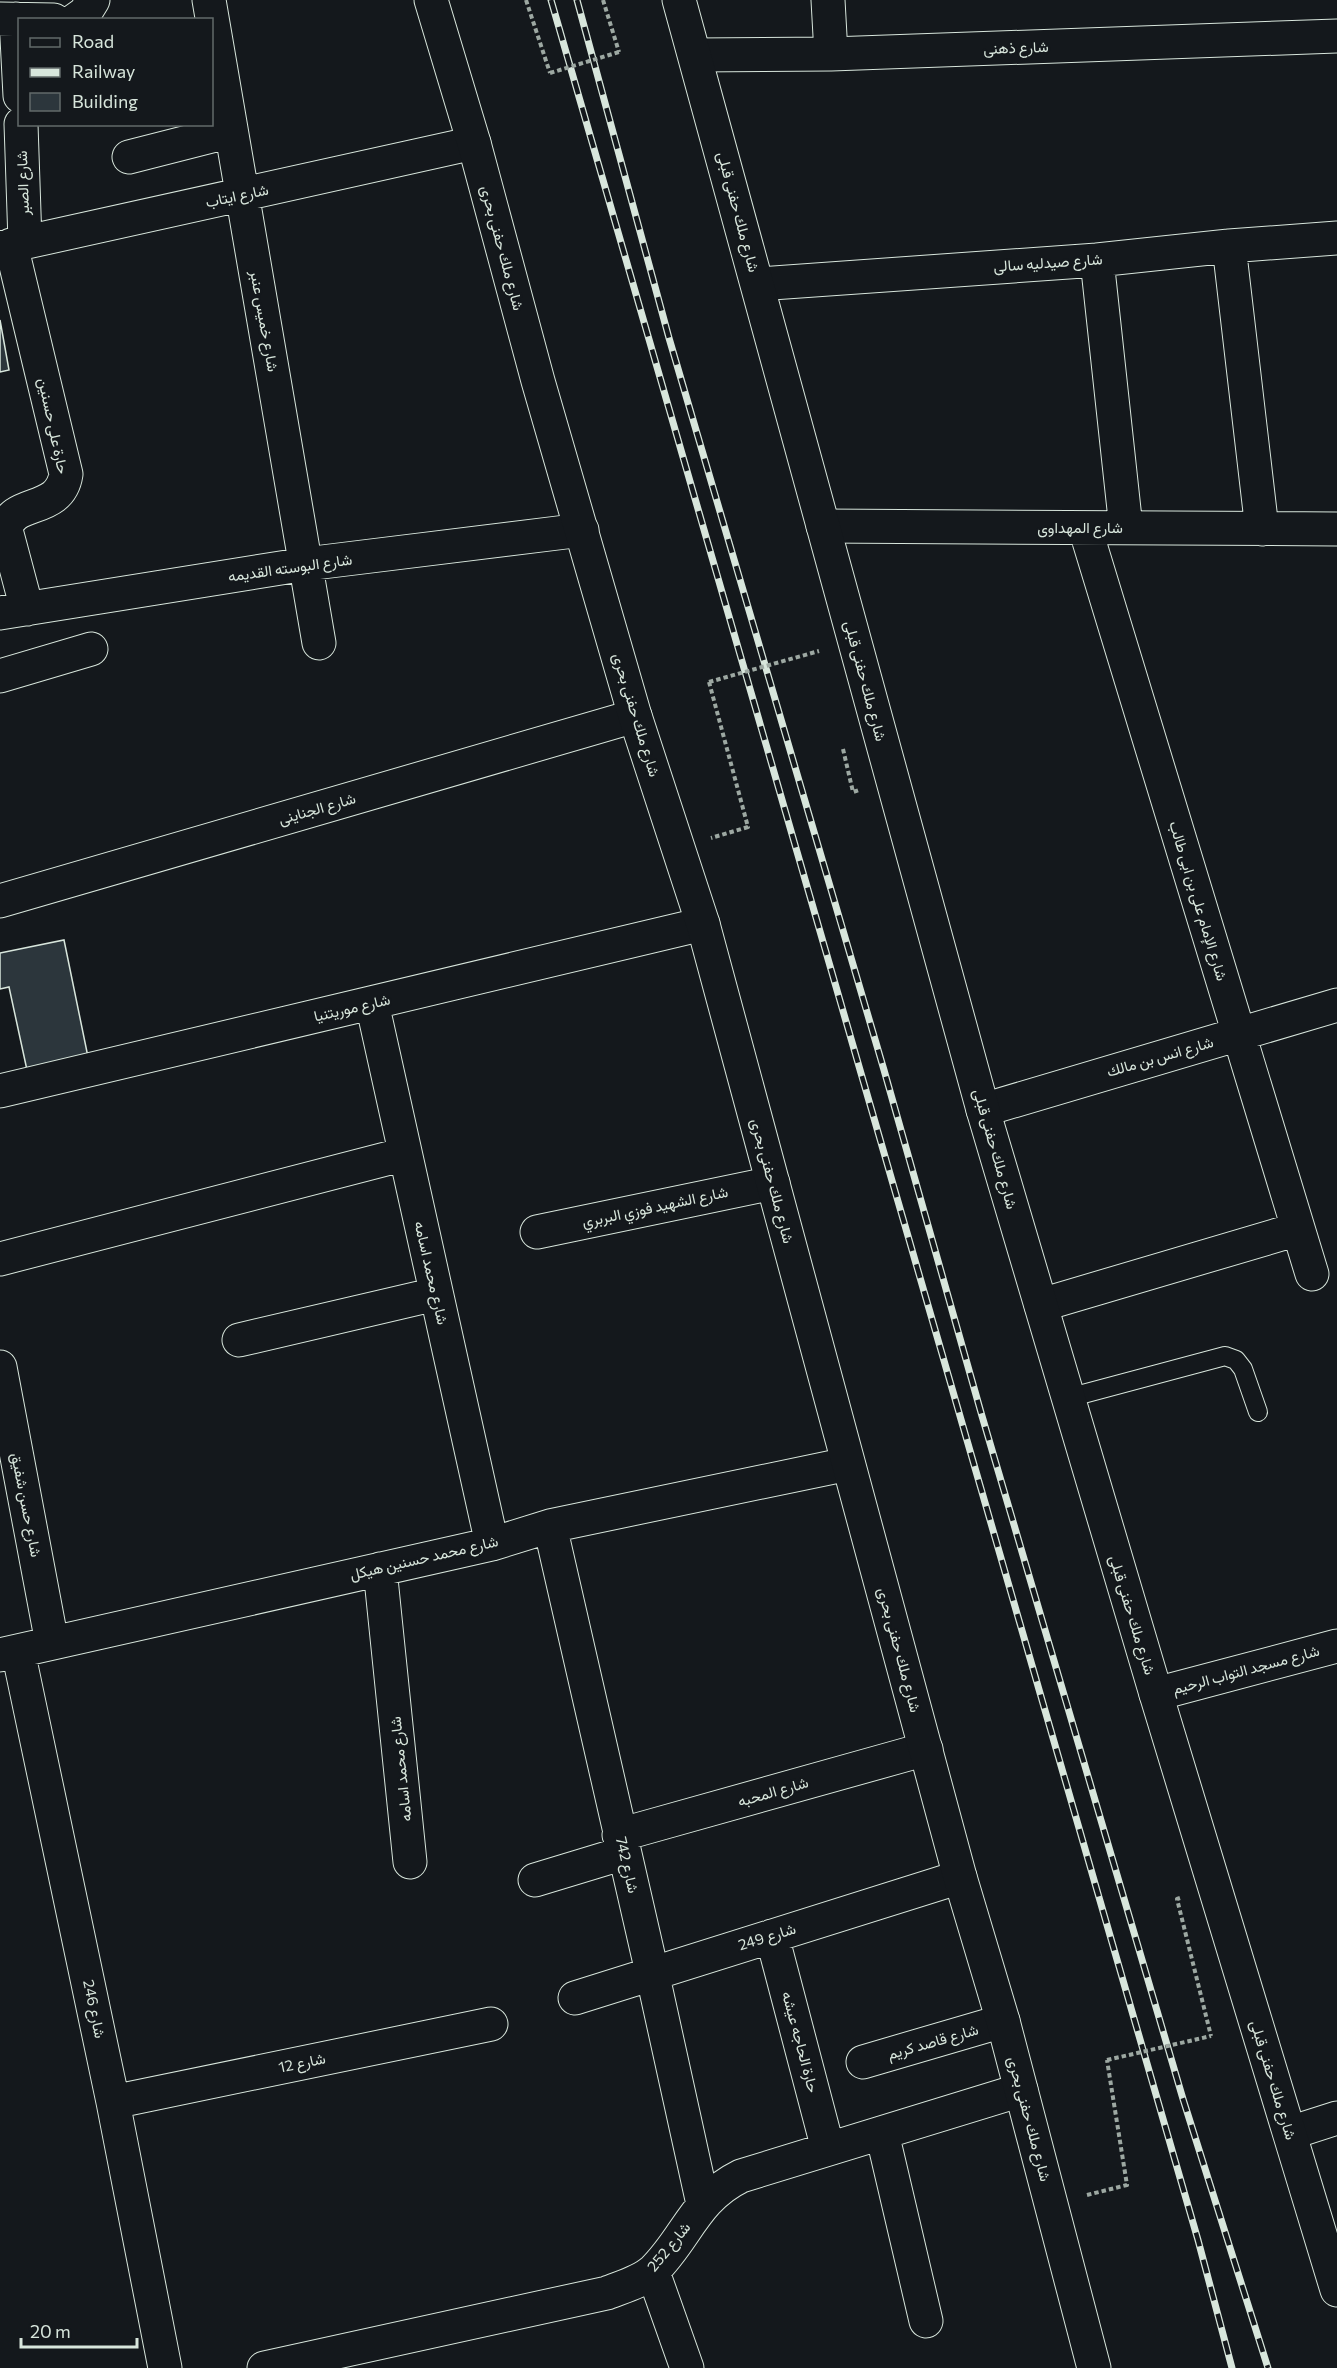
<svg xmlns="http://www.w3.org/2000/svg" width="1337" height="2368" font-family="Commissioner,Vazirmatn,sans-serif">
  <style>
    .building { fill: #2c363c; stroke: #d8e6dc; stroke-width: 1.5 }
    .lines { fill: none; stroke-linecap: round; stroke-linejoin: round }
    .lane-casing { stroke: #d8e6dc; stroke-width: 20 }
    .street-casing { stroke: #d8e6dc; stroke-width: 35 }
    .secondary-casing { stroke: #d8e6dc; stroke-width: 35 }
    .path { stroke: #9da8a2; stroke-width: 4; stroke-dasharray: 4.5 3; stroke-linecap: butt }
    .lane { stroke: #14181c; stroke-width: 18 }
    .street { stroke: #14181c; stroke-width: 33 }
    .secondary { stroke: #14181c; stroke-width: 33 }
    .rail-casing { stroke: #d8e6dc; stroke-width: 7 }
    .rail { stroke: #14181c; stroke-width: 4.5; stroke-dasharray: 14; stroke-linecap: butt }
    .path-bridge { stroke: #9da8a2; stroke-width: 4; stroke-dasharray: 4.5 3; stroke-linecap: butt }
    .labels { text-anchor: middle; stroke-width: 4.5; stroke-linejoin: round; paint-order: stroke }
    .street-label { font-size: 15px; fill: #d8e6dc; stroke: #14181c }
  </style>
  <rect width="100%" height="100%" fill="#14181c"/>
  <!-- building -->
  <path class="building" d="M0 320 9 370 0 372Z
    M64 940 88 1057 27 1070 9 987 0 989V953Z"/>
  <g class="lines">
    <!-- lane casing -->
    <g class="lane-casing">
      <path id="lane" d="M1068 1398 1225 1356 1236 1360 1243 1369 1258 1412"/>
    </g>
    <!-- street casing -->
    <g class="street-casing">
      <path id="street" d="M209 0 319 643
        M828 0 831 54
        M0 19 54 20
        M16 19 20 96
        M75 20 85 13 93 0
        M695 55 831 54 1337 36
        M21 124 25 242
        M129 157 231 131
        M11 245 66 474C60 515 11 498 6 530L27 609
        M1229 246 1262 529
        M0 248 474 143
        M1097 260 1126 528
        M758 284 1097 260 1229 246 1337 238
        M823 526 1337 529
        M1085 528 1312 1274
        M0 613 306 564 582 530
        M0 676 91 649
        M0 901 635 716
        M372 1003 492 1544
        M0 1091 703 924
        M983 1110 1337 1005
        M537 1232 773 1183
        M0 1259 405 1154
        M1041 1305 1298 1229
        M239 1340 436 1294
        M0 1367 52 1643
        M550 1526 652 1972 703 2204
        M380 1569 410 1862
        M18 1651 113 2102 165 2368
        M0 1655 492 1544 550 1526 848 1464
        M1156 1694 1337 1646
        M619 1835 926 1749
        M535 1880 624 1853
        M772 1936 828 2149
        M575 1998 960 1877
        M863 2062 1003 2021
        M113 2102 491 2024
        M882 2133 926 2321
        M1290 2133 1337 2118
        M653 2272 687 2368
        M264 2368 607 2293C622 2287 641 2282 653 2271 687 2238 694 2199 741 2176L1021 2090"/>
    </g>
    <!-- secondary casing -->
    <g class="secondary-casing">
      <path id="secondary" d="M431 0 474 143 538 381 635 716 703 924 960 1877 1003 2021 1094 2368
        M679 0 983 1110 1156 1694 1337 2290"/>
    </g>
    <!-- path -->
    <path class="path" d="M526 0 550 73
      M603 0 619 52
      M709 682 748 827 711 838
      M843 749 853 792 859 790
      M1180 1898 1177 1899 1211 2036
      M1087 2195 1127 2185 1107 2060"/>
    <!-- lane -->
    <use href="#lane" class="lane"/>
    <!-- street -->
    <use href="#street" class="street"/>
    <!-- secondary -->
    <use href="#secondary" class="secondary"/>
    <!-- rail casing -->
    <g class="rail-casing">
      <path id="rail" d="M551 0 1198 2240 1232 2368
        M577 0 669 338 884 1070 982 1416 1183 2099 1268 2368"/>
    </g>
    <!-- rail -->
    <use href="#rail" class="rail"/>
    <!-- path-bridge -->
    <path class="path-bridge" d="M550 73 619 52
      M709 682 819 651
      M1107 2060 1211 2036"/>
  </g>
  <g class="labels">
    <!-- street labels -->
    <g class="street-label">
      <text transform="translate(1016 48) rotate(-2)" y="5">شارع ذهنى</text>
      <text transform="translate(23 183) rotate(-92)" y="5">شارع الصبر</text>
      <text transform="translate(237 196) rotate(-12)" y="5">شارع ايتاب</text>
      <text transform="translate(738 212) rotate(75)" y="5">شارع ملك حفنى قبلى</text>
      <text transform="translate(502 248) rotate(75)" y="5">شارع ملك حفنى بحرى</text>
      <text transform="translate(1048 263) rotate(-4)" y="5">شارع صيدليه سالى</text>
      <text transform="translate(264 321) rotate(80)" y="5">شارع خميس عنبر</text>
      <text transform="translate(53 426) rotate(78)" y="5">حارة على حسنين</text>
      <text x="1080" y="533">شارع المهداوى</text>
      <text transform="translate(290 568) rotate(-8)" y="5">شارع البوسته القديمه</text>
      <text transform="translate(865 681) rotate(75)" y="5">شارع ملك حفنى قبلى</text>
      <text transform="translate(636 715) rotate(73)" y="5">شارع ملك حفنى بحرى</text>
      <text transform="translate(317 809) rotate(-16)" y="5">شارع الجناينى</text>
      <text transform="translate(1198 901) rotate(73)" y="5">شارع الإمام على بن ابى طالب</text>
      <text transform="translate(352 1008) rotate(-13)" y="5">شارع موريتنيا</text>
      <text transform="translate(1160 1057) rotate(-16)" y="5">شارع انس بن مالك</text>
      <text transform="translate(995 1149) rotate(74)" y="5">شارع ملك حفنى قبلى</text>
      <text transform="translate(772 1181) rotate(75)" y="5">شارع ملك حفنى بحرى</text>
      <text transform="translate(655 1207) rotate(-12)" y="5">شارع الشهيد فوزي البربري</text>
      <text transform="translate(431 1273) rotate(77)" y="5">شارع محمد اسامه</text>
      <text transform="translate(26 1505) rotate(79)" y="5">شارع حسن شفيق</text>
      <text transform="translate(424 1558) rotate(-13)" y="5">شارع محمد حسنين هيكل</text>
      <text transform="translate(1132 1615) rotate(73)" y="5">شارع ملك حفنى قبلى</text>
      <text transform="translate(899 1650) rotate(75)" y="5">شارع ملك حفنى بحرى</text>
      <text transform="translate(1246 1670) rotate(-15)" y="5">شارع مسجد التواب الرحيم</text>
      <text transform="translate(401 1769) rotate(-96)" y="5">شارع محمد اسامه</text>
      <text transform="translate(773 1792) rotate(-16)" y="5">شارع المحبه</text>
      <text transform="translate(627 1865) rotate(77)" y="5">شارع 742</text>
      <text transform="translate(767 1937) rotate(-17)" y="5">شارع 249</text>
      <text transform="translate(94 2009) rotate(78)" y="5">شارع 246</text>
      <text transform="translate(800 2042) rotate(75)" y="5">حارة الحاجه عيشه</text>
      <text transform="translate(933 2042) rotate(-16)" y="5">شارع قاصد كريم</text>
      <text transform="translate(302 2063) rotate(-12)" y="5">شارع 12</text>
      <text transform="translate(1273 2080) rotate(73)" y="5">شارع ملك حفنى قبلى</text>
      <text transform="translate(1029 2119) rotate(75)" y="5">شارع ملك حفنى بحرى</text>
      <text transform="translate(669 2247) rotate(-51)" y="5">شارع 252</text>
    </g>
  </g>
  <!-- legend -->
  <rect x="18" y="18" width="195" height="108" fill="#14181c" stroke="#626a69" stroke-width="1.5"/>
  <rect x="30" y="38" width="30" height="9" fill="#14181c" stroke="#626a69" stroke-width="1.5"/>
  <text x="72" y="48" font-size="18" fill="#d8e6dc">Road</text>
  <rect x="30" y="68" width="30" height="9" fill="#d8e6dc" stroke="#626a69" stroke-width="1.5"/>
  <text x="72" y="78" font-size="18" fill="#d8e6dc">Railway</text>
  <rect x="30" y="93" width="30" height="18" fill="#2c363c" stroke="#626a69" stroke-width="1.5"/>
  <text x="72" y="108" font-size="18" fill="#d8e6dc">Building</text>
  <!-- scale -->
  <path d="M21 2338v9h116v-9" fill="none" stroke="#d8e6dc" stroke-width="3"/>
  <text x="30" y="2338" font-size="18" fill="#d8e6dc" stroke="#14181c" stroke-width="4.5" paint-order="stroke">20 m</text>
</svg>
